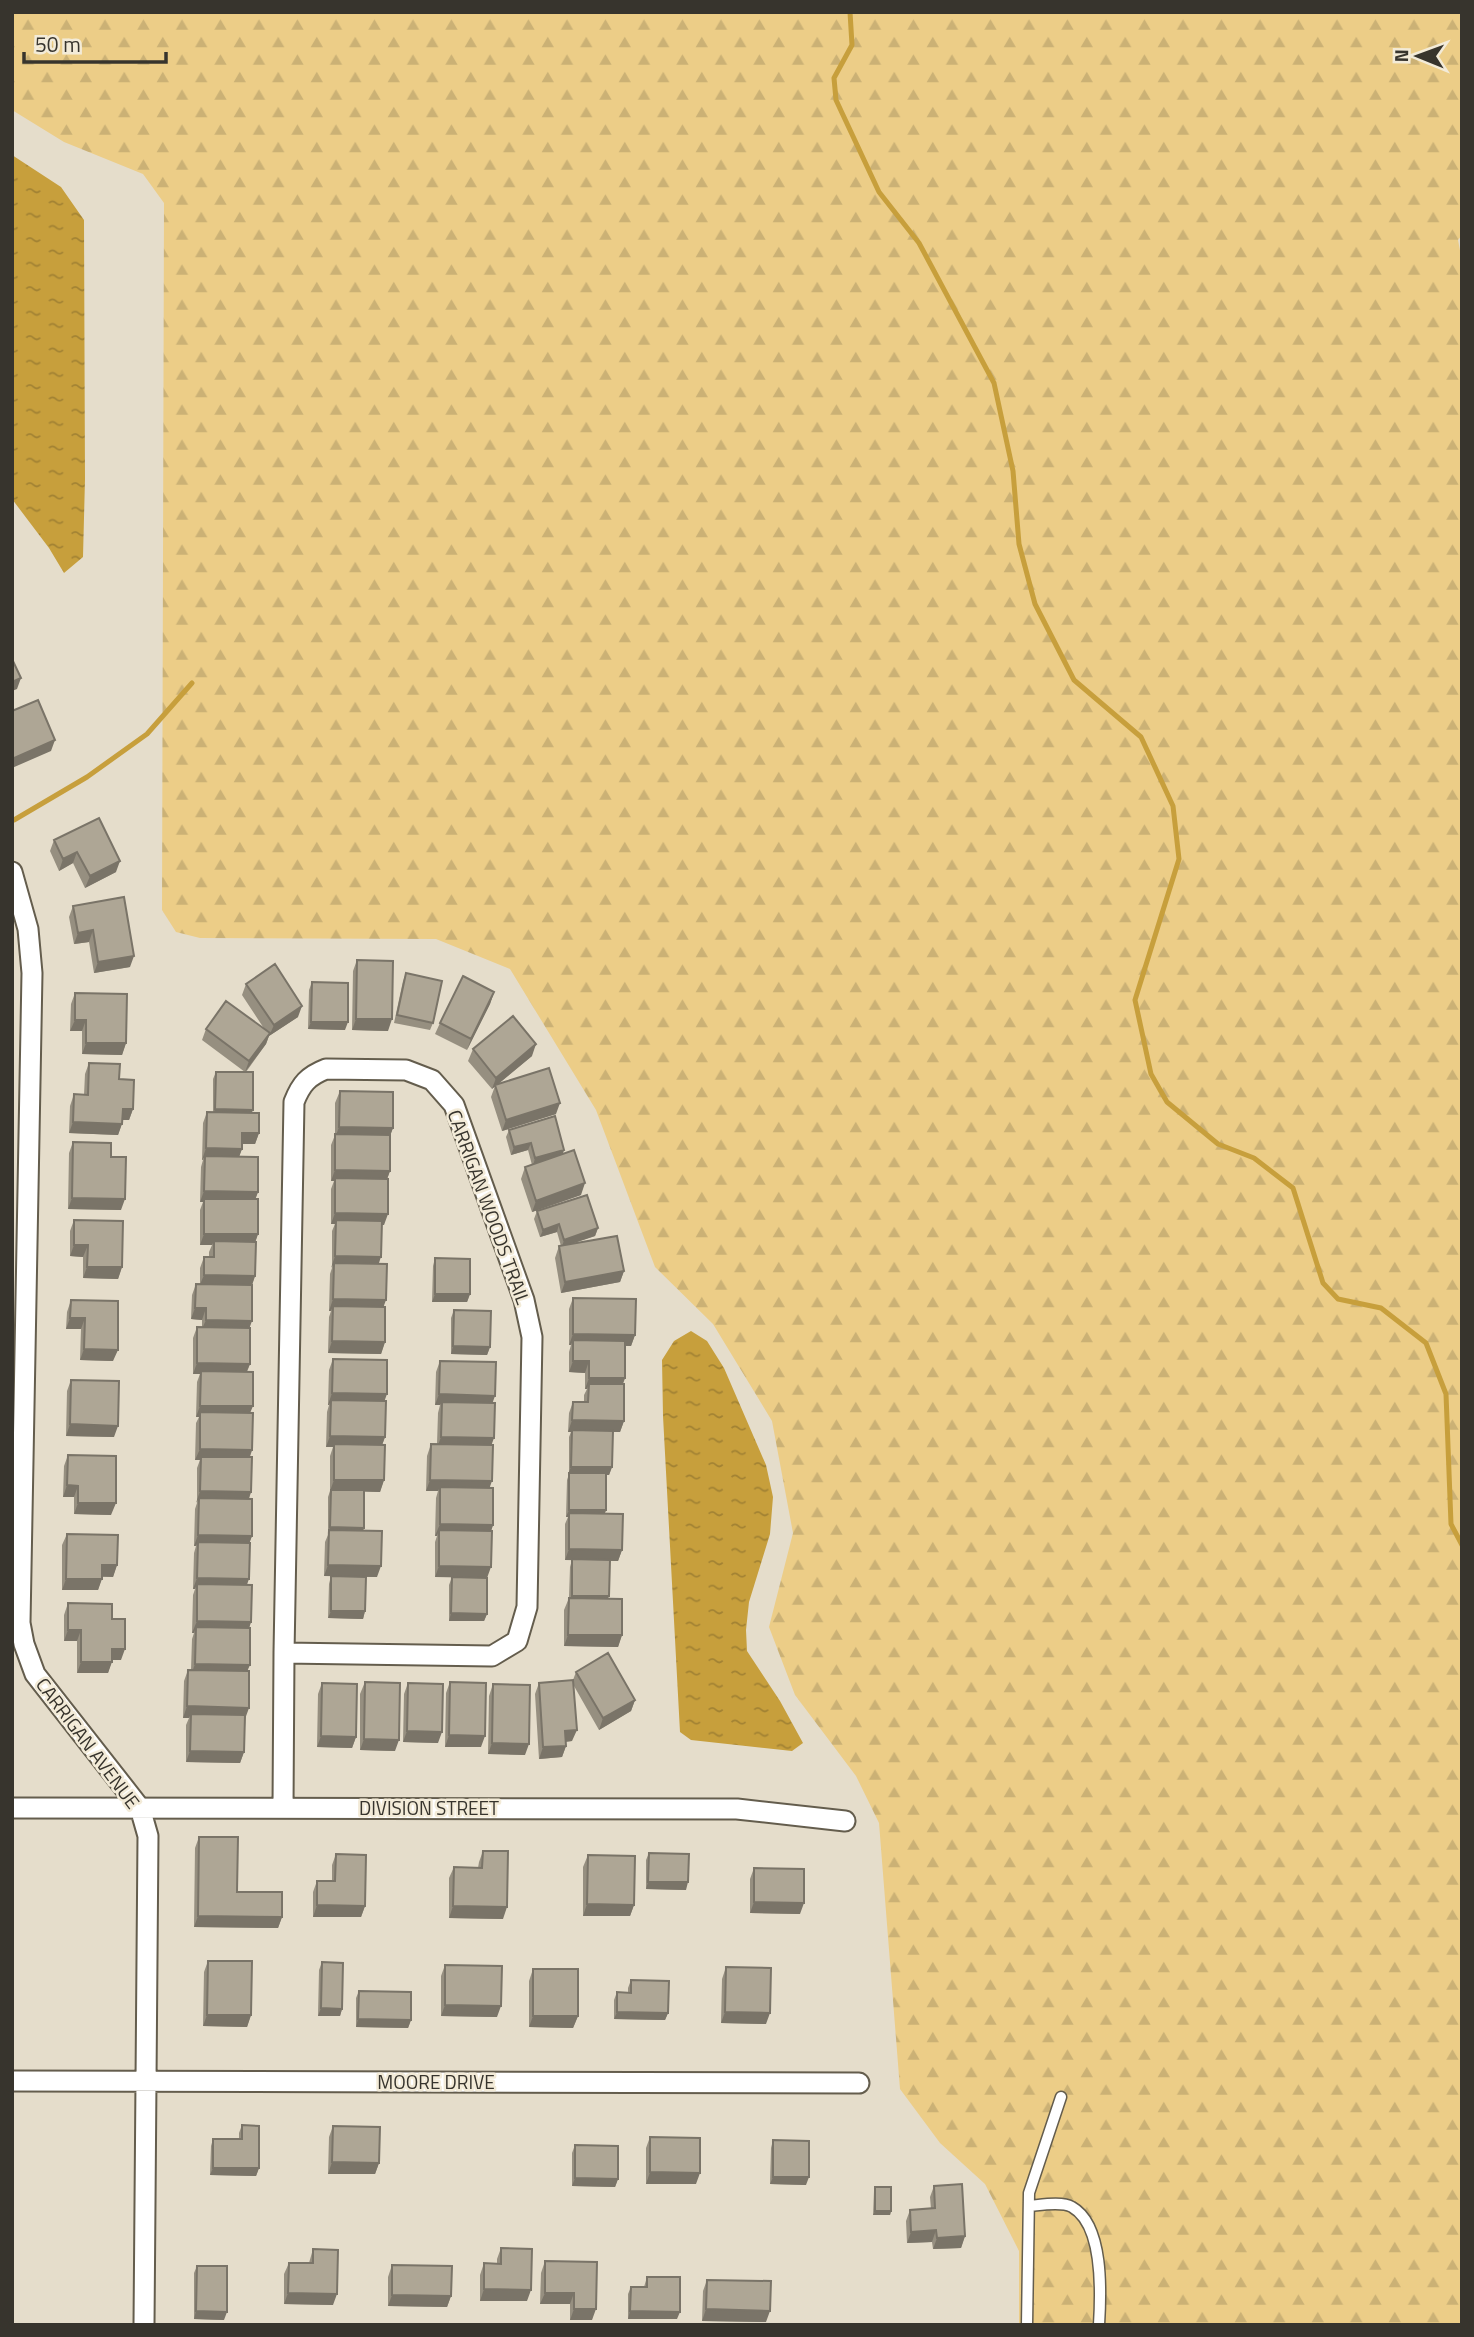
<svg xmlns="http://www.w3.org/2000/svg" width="1474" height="2337" font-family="'Titillium Web',sans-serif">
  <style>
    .forest { fill: url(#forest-firs) }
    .water { fill: url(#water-ripples) }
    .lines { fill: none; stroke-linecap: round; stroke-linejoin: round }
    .stream { stroke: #c79f3c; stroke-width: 5 }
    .lane-casing { stroke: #645d4d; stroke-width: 13 }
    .street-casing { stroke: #645d4d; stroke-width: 23 }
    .lane { stroke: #fff; stroke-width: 10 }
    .street { stroke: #fff; stroke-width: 19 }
    .wall { fill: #968f80 }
    .shaded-wall { fill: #7a7468 }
    .building { fill: #aea695; stroke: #7a7468; stroke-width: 2 }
    .labels { text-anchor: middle; stroke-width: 5; stroke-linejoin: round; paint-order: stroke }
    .street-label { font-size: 19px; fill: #37342d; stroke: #f3ebd8 }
  </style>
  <defs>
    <pattern id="forest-firs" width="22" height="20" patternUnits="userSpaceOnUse" patternTransform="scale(1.75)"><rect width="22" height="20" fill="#eccd87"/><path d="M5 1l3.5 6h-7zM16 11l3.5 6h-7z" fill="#cbb175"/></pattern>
    <pattern id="water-ripples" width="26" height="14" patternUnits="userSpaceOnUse" patternTransform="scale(1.75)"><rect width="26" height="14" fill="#c79f3c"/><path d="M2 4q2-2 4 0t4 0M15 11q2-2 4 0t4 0" fill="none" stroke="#a28233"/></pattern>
  </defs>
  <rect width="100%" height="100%" fill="#e5ddcb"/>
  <!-- forest -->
  <path class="forest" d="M12 12H1462V235L1458 240 1462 261V2325H1019V2251L985 2184 940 2143 900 2089 879 1823 856 1776 795 1695 769 1627 793 1533 772 1421 713 1324 655 1267 596 1110 510 969 436 939 200 938 176 932 162 910 164 203 143 174 64 142 12 110Z"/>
  <!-- water -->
  <path class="water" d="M12 155 61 187 84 220 85 479 83 557 64 573 49 548 12 499Z
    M691 1331 707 1341 724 1368 766 1465 773 1497 770 1534 749 1602 746 1630 747 1651 780 1701 803 1743 792 1751 691 1740 680 1732 663 1416 662 1360 674 1341Z"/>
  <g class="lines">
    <!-- stream -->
    <path class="stream" d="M850 12 852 45 834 78 836 100 879 192 919 243 994 383 1013 471 1019 544 1035 604 1074 680 1141 737 1173 806 1179 859 1135 1000 1151 1074 1167 1102 1218 1144 1254 1158 1293 1188 1323 1283 1338 1299 1381 1308 1426 1343 1446 1394 1451 1524 1462 1545
      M14 820 87 777 147 734 192 683"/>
    <!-- lane casing -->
    <g class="lane-casing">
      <path id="lane" d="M1029 2206C1041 2205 1062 2201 1072 2207 1104 2225 1101 2293 1099 2325
        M1027 2325 1029 2193 1061 2097"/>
    </g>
    <!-- street casing -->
    <g class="street-casing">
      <path id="street" d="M12 872 28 929 32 973 20 1623 24 1644 35 1674 140 1808 148 1836 144 2325
        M326 1069 406 1070 432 1080 454 1105 524 1300 532 1337 527 1607 517 1641 492 1656 284 1653 294 1102C301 1084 308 1076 326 1069Z
        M12 1808 737 1809 845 1821
        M283 1808 284 1653
        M12 2081 859 2083"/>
    </g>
    <!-- lane -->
    <use href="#lane" class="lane"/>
    <!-- street -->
    <use href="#street" class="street"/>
  </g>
  <!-- wall -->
  <path class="wall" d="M54 840 116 872 85 888 73 863 59 871 50 851Z
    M73 906 130 967 94 973 89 942 74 944 69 917Z
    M357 960 388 1031 352 1030 353 971Z
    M406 973 433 1023 430 1030 394 1023 403 981Z
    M312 982 345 1030 308 1029 309 990Z
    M246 984 298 1017 269 1036 266 1044 246 1072 252 1113 259 1133 255 1144H242V1149L239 1156 258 1192 255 1199 258 1234 255 1242V1276L252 1285 249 1328 250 1364 247 1372 252 1450 250 1457 251 1492 249 1499 252 1536 249 1543 247 1585 251 1622 249 1628 244 1752 240 1763 186 1762V1725L189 1718H183L184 1681 188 1670H191L192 1639 194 1633H192L193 1595 195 1589H193L194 1553 196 1546H194L195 1509 197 1503V1468L200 1460H195L196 1423 199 1417H196L197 1382 200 1374H193V1338L197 1327H202V1320L191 1319 192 1295 196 1284H200V1268L204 1257H209V1252L212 1245H200V1210L203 1202H200L201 1167 203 1160H202L203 1123 207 1112H213V1079L216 1072H245L202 1040 206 1029 265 1030 242 995Z
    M494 992 490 1004 467 1050 435 1034 440 1023Z
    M75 993 126 1043 122 1055 82 1054V1031H70L71 1004Z
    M473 1049 532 1056 497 1085 556 1114 502 1131 491 1097 495 1086 492 1089 468 1061Z
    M89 1063 119 1079 133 1109 129 1120H123L118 1135 69 1133 70 1106 74 1094 84 1095 85 1074Z
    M340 1091 393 1128 390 1135V1171L387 1179 384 1225H382L379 1264 384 1307 385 1342 381 1354 328 1353 329 1317 331 1311H329L330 1274 332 1268V1231L335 1224H331V1189L334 1181H331V1145L335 1135V1103Z
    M509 1130 563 1154 581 1195 532 1212 521 1179 525 1167 532 1165 528 1150 511 1155 506 1137Z
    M73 1142 111 1157 121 1210 68 1209 69 1153Z
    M537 1211 598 1228 595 1236 571 1244 624 1271 620 1282 561 1293 555 1258 559 1246H561L557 1232 540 1237 534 1219Z
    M74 1220 122 1267 118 1279 83 1278V1257L70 1256V1231Z
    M435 1258 470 1294 467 1302H432L433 1266Z
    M573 1298 635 1335 631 1346H625V1378L622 1384 624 1421 620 1432H613L612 1467 609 1475H606V1510L605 1513 622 1550 618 1561H610L608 1599 622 1635 618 1647 564 1646V1610L569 1598 570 1567 572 1560H565V1524L568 1517H566L567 1480 569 1474V1437L571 1432H568L569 1413 573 1402H584V1395L587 1389H585V1373L569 1372V1352L571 1345H569V1309Z
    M71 1300 118 1301 113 1361 80 1360 81 1329H66L67 1312Z
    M454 1310 490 1347 487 1355 451 1354V1318Z
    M333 1359 384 1401 385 1437 382 1445 384 1480 380 1492 364 1491V1528L363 1531 377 1577H366L365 1611 363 1619 328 1618 329 1584 331 1576H324L325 1542 328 1535V1497L330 1491V1456L333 1447H326L327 1412 329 1405H328L329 1370Z
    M440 1361 492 1403 490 1488 493 1525 491 1531 487 1578V1614L484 1621H449V1585L452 1577H435V1542L437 1536H435L436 1498 438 1491H426L427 1456 431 1444H437L438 1413 440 1405H435L436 1372Z
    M71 1380 114 1437 66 1436 67 1391Z
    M68 1455 111 1515 74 1514V1497H63L64 1466Z
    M67 1534 117 1565 113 1577H102L98 1590H62V1545Z
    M68 1603 112 1619 121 1660H112L108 1673H77V1641H64V1615Z
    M576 1672 635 1700 631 1711 599 1730 574 1686 572 1741 566 1742V1746L562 1757 539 1759 535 1694 539 1683 573 1680Z
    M365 1682 395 1751 360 1750V1694Z
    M450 1682 481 1747H445L446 1693Z
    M322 1683 356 1737 352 1748 317 1747 318 1694Z
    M408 1683 438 1743 403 1742 404 1694Z
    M493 1684 525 1755 488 1754 489 1696Z
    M199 1837 237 1892 282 1917 278 1928 194 1927 195 1848Z
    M483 1851 503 1919 449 1918V1878L454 1867 478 1868 479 1862Z
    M649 1853 686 1890 646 1889V1860Z
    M336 1854 365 1906 361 1917H313V1892L317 1881H332V1865Z
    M588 1855 634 1905 630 1916H583V1867Z
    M754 1868 800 1914 750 1913V1879Z
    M208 1961 251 2015 247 2027 203 2026 204 1972Z
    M322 1962 342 2009 340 2016H318L319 1970Z
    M445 1965 497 2017 441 2016V1976Z
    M726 1967 766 2024 721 2023 722 1979Z
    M533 1969 578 2016 573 2028 529 2027V1981Z
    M631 1980 668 2013 665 2020 614 2019V2000L617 1992 628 1993V1988Z
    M359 1991 411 2020 408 2028 356 2027V1998Z
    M242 2125 259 2168 256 2176 210 2175 211 2146 213 2139H239V2133Z
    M333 2126 379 2163 375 2174H328L329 2137Z
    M650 2137 696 2184H646V2148Z
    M773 2140 806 2185 770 2184 771 2148Z
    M575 2145 618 2179 615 2187 572 2186V2153Z
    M934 2186 965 2236 961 2248 933 2249 932 2242 907 2243 906 2221 910 2210 931 2209 930 2197Z
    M875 2187 891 2211 890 2215H873L874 2191Z
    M501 2248 527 2301H480V2275L484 2263 497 2264V2259Z
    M313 2249 333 2305 284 2304V2274L289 2263H309Z
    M545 2261 597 2262 592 2320H570V2304H540L541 2273Z
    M392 2265 451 2296 447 2307 388 2306V2277Z
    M197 2266 224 2320 194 2319V2273Z
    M647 2277 677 2319H628V2294L631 2287H644Z
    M707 2280 766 2322 702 2321 703 2291Z"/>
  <!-- shaded-wall -->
  <path class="shaded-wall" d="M21 678 17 689 12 691V682Z
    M55 740 51 751 12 768V759Z
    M77 852 73 863 59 871 63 859Z
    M120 861 116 872 85 888 90 876Z
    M93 930 89 942 74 944 78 933Z
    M134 956 130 967 94 973 98 962Z
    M494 992 490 1004 467 1050 471 1039Z
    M302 1006 298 1017 269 1036 274 1025Z
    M356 1019H392L388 1031 352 1030Z
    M75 1020H86L82 1031H70Z
    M311 1022H348L345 1030 308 1029Z
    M270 1033 266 1044 245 1072 249 1061Z
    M86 1043H126L122 1055 82 1054Z
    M536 1044 532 1056 492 1089 496 1078Z
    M560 1103 556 1114 502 1131 506 1120Z
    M123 1109H133L129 1120H119Z
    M215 1109 253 1110 250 1117H212Z
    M73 1122 122 1124 118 1135 69 1133Z
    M339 1127 393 1128 389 1139 335 1138Z
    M242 1133H259L255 1144H238Z
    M531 1143 528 1150 511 1155 514 1147Z
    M206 1148 242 1149 238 1160 205 1156 202 1160Z
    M564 1150 562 1157 533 1166 535 1158Z
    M335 1170 390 1171 386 1182 335 1178 334 1181H331Z
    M585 1183 581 1195 532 1212 536 1201Z
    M204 1191 258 1192 254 1203 204 1199 203 1202H200Z
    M72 1198 125 1199 121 1210 68 1209Z
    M335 1213 388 1214 384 1225 336 1224V1220L335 1224H331Z
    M559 1224 557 1232 540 1237 543 1230Z
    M598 1228 595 1236 562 1247 564 1240Z
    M204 1234H258L254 1246 214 1241 212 1245H200Z
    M74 1245H88L83 1257 70 1256Z
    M335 1256 381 1257 377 1268 334 1263 331 1268Z
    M87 1267H122L118 1279 83 1278Z
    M624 1271 620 1282 561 1293 565 1282Z
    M204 1275 255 1276 251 1288 199 1287Z
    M435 1294H470L467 1302H432Z
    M333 1299 386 1300 382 1311 333 1306 331 1311H329Z
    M195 1308H206L202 1320 191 1319Z
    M70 1318H85L81 1329H66Z
    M206 1320 252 1321 248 1332 201 1331Z
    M573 1334 635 1335 631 1346 573 1345V1340L571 1345H569Z
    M332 1341 385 1342 381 1354 328 1353Z
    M453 1346 490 1347 487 1355 451 1354Z
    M84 1349 118 1350 113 1361 80 1360Z
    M573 1361H589L585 1373 569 1372Z
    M197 1363 250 1364 245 1375 201 1371 200 1374H193Z
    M589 1378H625L621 1390 589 1384 587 1389H585Z
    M332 1393 387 1394 383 1405 331 1400 329 1405H328Z
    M439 1394 495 1396 491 1407 442 1402 440 1405H435Z
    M200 1406H253L248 1418 200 1412 199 1417H196Z
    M572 1420 624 1421 620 1432H568Z
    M70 1424 118 1426 114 1437 66 1436Z
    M330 1436 385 1437 381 1448 334 1444 333 1447H326Z
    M441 1437 494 1438 490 1449 437 1448Z
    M200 1449 252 1450 248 1461 201 1457 200 1460H195Z
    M571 1467H612L609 1475 568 1474Z
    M334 1480H384L380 1492 330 1491Z
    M430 1480 492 1481 488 1492 440 1487 438 1491H426Z
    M67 1485 78 1486 74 1497H63Z
    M200 1491 251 1492 247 1503 199 1498 196 1503Z
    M78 1503H116L111 1515 74 1514Z
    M569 1510H606L603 1518 569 1513 568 1517H566Z
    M440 1524 493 1525 489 1537 439 1530 437 1536H435Z
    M330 1527 364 1528 361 1535 329 1530 327 1535Z
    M198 1535 252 1536 248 1547 198 1542 196 1546H194Z
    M569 1549 622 1550 618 1561 565 1560Z
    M102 1565H117L113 1577 98 1576Z
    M328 1565 381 1566 377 1577 324 1576Z
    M439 1566 491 1567 487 1578 435 1577Z
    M197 1578 249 1579 245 1590 197 1584 195 1589H193Z
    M66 1579H102L98 1590H62Z
    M572 1596H609L606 1604 569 1603Z
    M331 1611H365L363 1619 328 1618Z
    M451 1613 487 1614 484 1621H449Z
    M197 1621 251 1622 247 1634 196 1627 194 1633H192Z
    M68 1630H81L77 1641H64Z
    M568 1635H622L618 1647 564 1646Z
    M112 1649H125L121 1660H108Z
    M81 1662H112L108 1673H77Z
    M195 1664 250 1665 245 1676 191 1675Z
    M635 1700 631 1711 599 1730 603 1718Z
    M187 1706 249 1708 245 1719 191 1714 189 1718H183Z
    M577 1730 572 1741 561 1742 565 1731Z
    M407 1731 442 1732 438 1743 403 1742Z
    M449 1735 485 1736 481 1747H445Z
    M321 1736 356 1737 352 1748 317 1747Z
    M364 1739 399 1740 395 1751 360 1750Z
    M492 1743 529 1744 525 1755 488 1754Z
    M566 1746 562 1757 539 1759 543 1747Z
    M190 1751 244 1752 240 1763 186 1762Z
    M648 1882H688L686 1890 646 1889Z
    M754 1902 804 1903 800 1914 750 1913Z
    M587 1904 634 1905 630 1916H583Z
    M317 1905 365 1906 361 1917H313Z
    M453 1906 507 1907 503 1919 449 1918Z
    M198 1916 282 1917 278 1928 194 1927Z
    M445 2005 501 2006 497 2017 441 2016Z
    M321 2008 342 2009 340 2016H318Z
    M617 2012 668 2013 665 2020 614 2019Z
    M725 2012 770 2013 766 2024 721 2023Z
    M207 2015H251L247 2027 203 2026Z
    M533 2016H578L573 2028 529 2027Z
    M358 2019 411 2020 408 2028 356 2027Z
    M332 2162 379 2163 375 2174H328Z
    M213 2168H259L256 2176 210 2175Z
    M650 2172 700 2173 696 2184H646Z
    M773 2177H809L806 2185 770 2184Z
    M575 2178 618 2179 615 2187 572 2186Z
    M875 2211H891L890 2215H873Z
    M936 2230 932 2242 907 2243 911 2232Z
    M965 2236 961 2248 933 2249 937 2238Z
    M484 2289 531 2290 527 2301H480Z
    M288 2293 337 2294 333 2305 284 2304Z
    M545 2293H574L570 2304H540Z
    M392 2295 451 2296 447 2307 388 2306Z
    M574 2309H596L592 2320H570Z
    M706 2309 770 2311 766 2322 702 2321Z
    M196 2311 227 2312 224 2320 194 2319Z
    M630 2311 680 2312 677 2319H628Z"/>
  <!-- building -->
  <path class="building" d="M12 659 21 678 12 682Z
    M38 700 55 740 12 759V711Z
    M99 818 120 861 90 876 77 852 63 859 54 840Z
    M124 897 134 956 98 962 93 930 78 933 73 906Z
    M357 960 393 961 392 1019H356Z
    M275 964 302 1006 274 1025 246 984Z
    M406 973 442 981 433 1023 397 1015Z
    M463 976 494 992 471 1039 440 1023Z
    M312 982 348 983V1022H311Z
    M75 993 127 994 126 1043H86V1020H75Z
    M226 1001 270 1033 249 1061 206 1029Z
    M513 1016 536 1044 496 1078 473 1049Z
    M89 1063 120 1064 119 1079 134 1080 133 1109H123L122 1124 73 1122 74 1094 88 1095Z
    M549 1068 560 1103 506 1120 495 1085Z
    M216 1072H253V1110L215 1109Z
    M340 1091 393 1092V1128L339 1127Z
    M207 1112 259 1113V1133H242V1149L206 1148Z
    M555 1116 564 1150 535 1158 531 1143 514 1147 509 1130Z
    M335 1134 390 1135V1171L335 1170Z
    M73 1142 111 1143V1157H126L125 1199 72 1198Z
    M574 1150 585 1183 536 1201 525 1167Z
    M205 1156 258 1157V1192L204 1191Z
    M335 1178 388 1179V1214L335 1213Z
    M587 1195 598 1228 564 1240 559 1224 543 1230 537 1211Z
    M204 1199H258V1234H204Z
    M74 1220 123 1221 122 1267H87L88 1245H74Z
    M336 1220 382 1221 381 1257 335 1256Z
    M617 1236 624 1271 565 1282 559 1246Z
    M214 1241 256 1242 255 1276 204 1275V1257H214Z
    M435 1258 470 1259V1294H435Z
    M334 1263 387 1264 386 1300 333 1299Z
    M196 1284 252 1285V1321L206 1320V1308H195Z
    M573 1298 636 1299 635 1335 573 1334Z
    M71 1300 118 1301V1350L84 1349 85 1318H70Z
    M333 1306 385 1307V1342L332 1341Z
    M454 1310 491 1311 490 1347 453 1346Z
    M197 1327 250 1328V1364L197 1363Z
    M573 1340 625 1341V1378H589V1361H573Z
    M333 1359 387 1360V1394L332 1393Z
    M440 1361 496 1362 495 1396 439 1394Z
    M201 1371 253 1372V1406H200Z
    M71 1380 119 1381 118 1426 70 1424Z
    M589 1384H624V1421L572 1420 573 1402H588Z
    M331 1400 386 1401 385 1437 330 1436Z
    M442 1402 495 1403 494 1438 441 1437Z
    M200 1412 253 1413 252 1450 200 1449Z
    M572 1430 613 1431 612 1467H571Z
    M334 1444 385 1445 384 1480H334Z
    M431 1444 493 1445 492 1481 430 1480Z
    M68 1455 116 1456V1503H78V1486L67 1485Z
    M201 1457H252L251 1492 200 1491Z
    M569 1473H606V1510H569Z
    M440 1487 493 1488V1525L440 1524Z
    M331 1490H364V1528L330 1527Z
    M199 1498 252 1499V1536L198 1535Z
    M569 1513 623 1514 622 1550 569 1549Z
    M329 1530 382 1531 381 1566 328 1565Z
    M439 1530 492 1531 491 1567 439 1566Z
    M67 1534 118 1535 117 1565H102V1579H66Z
    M198 1542 250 1543 249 1579 197 1578Z
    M572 1559 610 1560 609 1596H572Z
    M331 1576 366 1577 365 1611H331Z
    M452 1577 487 1578V1614L451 1613Z
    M197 1584 252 1585 251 1622 197 1621Z
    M569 1598 622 1599V1635H568Z
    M68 1603 112 1604V1619H125V1649H112V1662H81V1630H68Z
    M196 1627 250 1628V1665L195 1664Z
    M608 1653 635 1700 603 1718 576 1672Z
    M188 1670 249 1671V1708L187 1706Z
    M573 1680 577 1730 565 1731 566 1746 543 1747 539 1683Z
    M365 1682 400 1683 399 1740 364 1739Z
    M450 1682 486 1683 485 1736 449 1735Z
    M322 1683 357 1684 356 1737 321 1736Z
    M408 1683 443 1684 442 1732 407 1731Z
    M493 1684 530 1685 529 1744 492 1743Z
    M191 1714 245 1715 244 1752 190 1751Z
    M199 1837H238L237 1892H282V1917L198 1916Z
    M483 1851H508L507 1907 453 1906 454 1867 482 1868Z
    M649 1853 689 1854 688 1882H648Z
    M336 1854 366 1855 365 1906 317 1905V1881H335Z
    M588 1855 635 1856 634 1905 587 1904Z
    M754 1868 804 1869V1903L754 1902Z
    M208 1961H252L251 2015H207Z
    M322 1962 343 1963 342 2009 321 2008Z
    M445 1965 502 1966 501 2006 445 2005Z
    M726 1967 771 1968 770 2013 725 2012Z
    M533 1969H578V2016H533Z
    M631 1980 669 1981 668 2013 617 2012V1992L631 1993Z
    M359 1991 411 1992V2020L358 2019Z
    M242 2125 259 2126V2168H213V2139H242Z
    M333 2126 380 2127 379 2163 332 2162Z
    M650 2137 700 2138V2173L650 2172Z
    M773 2140 809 2141V2177H773Z
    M575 2145 618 2146V2179L575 2178Z
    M962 2184 965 2236 937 2238 936 2230 911 2232 910 2210 935 2208 934 2186Z
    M875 2187H891V2211H875Z
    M501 2248 532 2249 531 2290 484 2289V2263L501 2264Z
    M313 2249 338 2250 337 2294 288 2293 289 2263H313Z
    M545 2261 597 2262 596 2309H574V2293H545Z
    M392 2265 452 2266 451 2296 392 2295Z
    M197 2266H227V2312L196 2311Z
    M647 2277H680V2312L630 2311 631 2287H647Z
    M707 2280 771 2281 770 2311 706 2309Z"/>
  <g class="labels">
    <!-- street labels -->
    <g class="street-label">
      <text transform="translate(489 1207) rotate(70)" y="7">CARRIGAN WOODS TRAIL</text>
      <text transform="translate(88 1743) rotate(53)" y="7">CARRIGAN AVENUE</text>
      <text x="429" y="1815">DIVISION STREET</text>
      <text x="436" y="2089">MOORE DRIVE</text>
    </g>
  </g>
  <!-- border -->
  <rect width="1474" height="2337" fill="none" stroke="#37342d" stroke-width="28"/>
  <!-- north arrow -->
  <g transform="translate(1418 56) rotate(271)" stroke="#f3ebd8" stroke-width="5" paint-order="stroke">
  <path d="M0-5L12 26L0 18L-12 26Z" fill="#37342d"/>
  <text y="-10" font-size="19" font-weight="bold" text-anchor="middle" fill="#37342d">N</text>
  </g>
  <!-- scale -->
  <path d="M24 52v10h142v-10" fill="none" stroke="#37342d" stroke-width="3.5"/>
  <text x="35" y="52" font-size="21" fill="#37342d" stroke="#f3ebd8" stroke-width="5" paint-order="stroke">50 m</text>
</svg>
